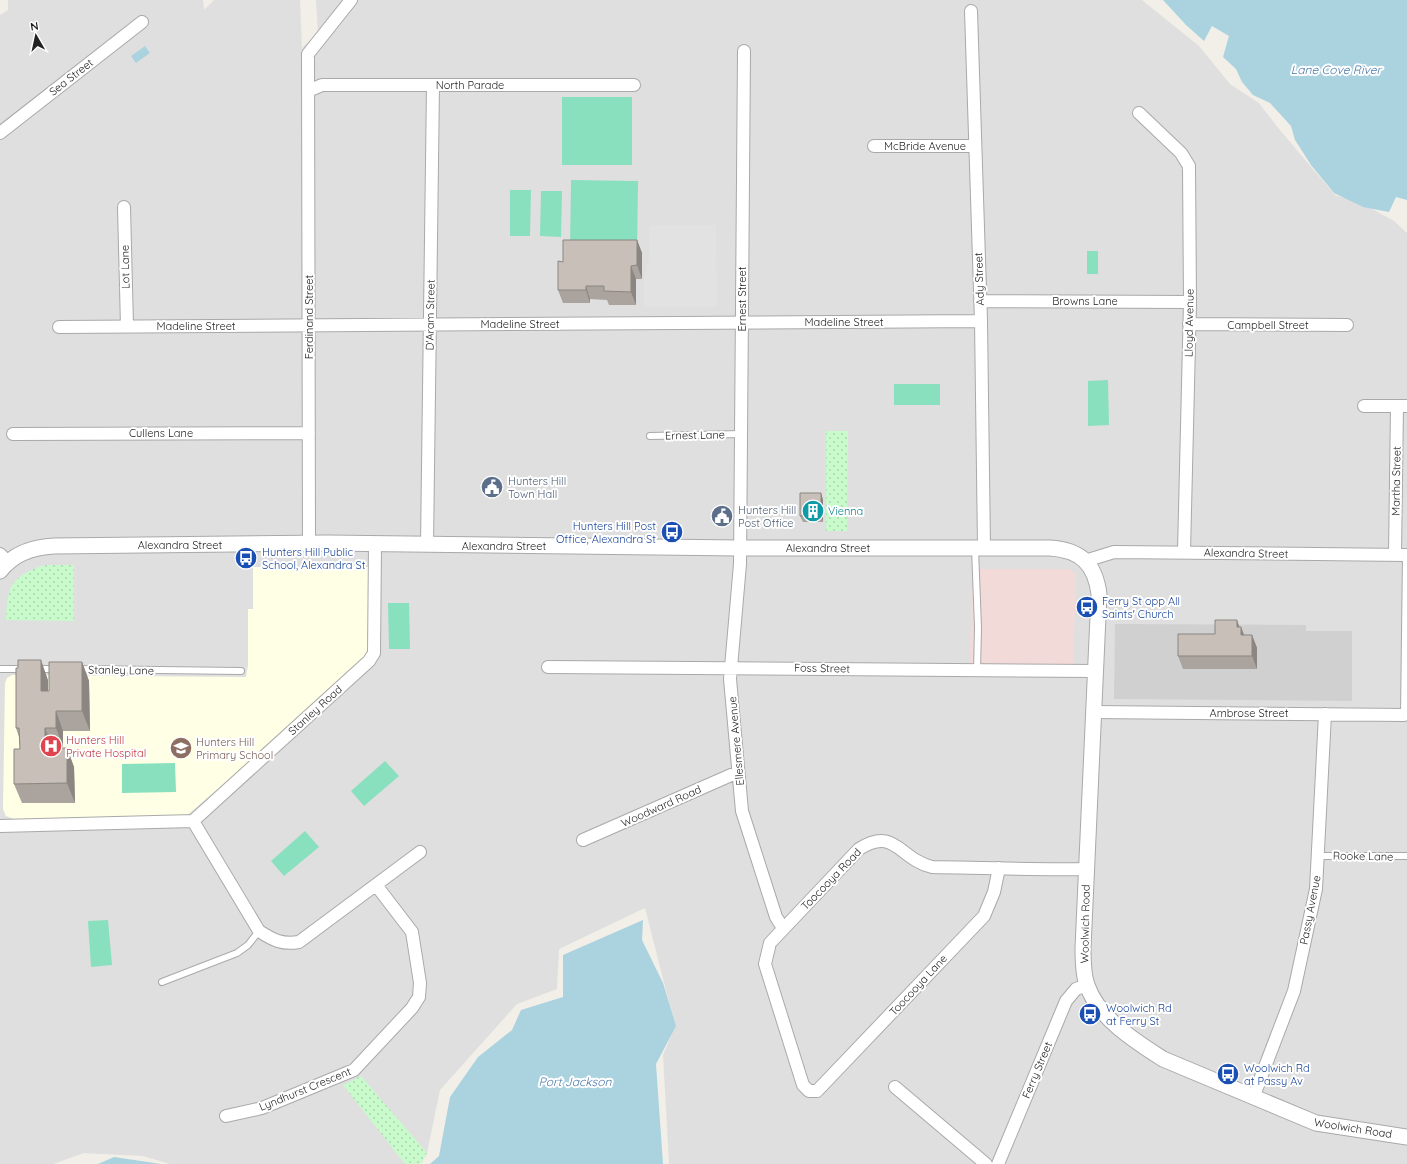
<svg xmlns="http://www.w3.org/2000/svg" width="1407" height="1164" font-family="Quicksand,sans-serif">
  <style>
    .residential { fill: #e0dfdf }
    .commercial { fill: #f2dad9 }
    .education { fill: #ffffe5 }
    .religious { fill: #d0d0d0 }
    .park { fill: url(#park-dots) }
    .pitch { fill: #88e0be }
    .parking { fill: #e2e2e2 }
    .water { fill: #aad3df }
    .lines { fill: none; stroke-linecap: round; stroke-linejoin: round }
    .service-casing { stroke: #a9a9a9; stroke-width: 8 }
    .minor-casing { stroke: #a9a9a9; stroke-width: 14 }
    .tertiary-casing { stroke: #a9a9a9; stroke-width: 17 }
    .service { stroke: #fff; stroke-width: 6 }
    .minor { stroke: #fff; stroke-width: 12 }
    .tertiary { stroke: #fff; stroke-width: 15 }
    .wall { fill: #aba49e }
    .shaded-wall { fill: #8b8681 }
    .building { fill: #c7bfb8; stroke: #8b8681 }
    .labels { text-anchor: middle; stroke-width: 4; stroke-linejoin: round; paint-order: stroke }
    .street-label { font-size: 11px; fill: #222; stroke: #fff }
    .service-label { font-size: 11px; fill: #4e5e75; stroke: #fff; text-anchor: start }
    .culture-label { font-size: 11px; fill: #0d838f; stroke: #fff; text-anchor: start }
    .transit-label { font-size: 11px; fill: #164399; stroke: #fff; text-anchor: start }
    .health-label { font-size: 11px; fill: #be3a42; stroke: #fff; text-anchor: start }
    .education-label { font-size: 11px; fill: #785e54; stroke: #fff; text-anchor: start }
    .water-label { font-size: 12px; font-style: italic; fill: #4a7aab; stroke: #fff }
  </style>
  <defs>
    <pattern id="park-dots" width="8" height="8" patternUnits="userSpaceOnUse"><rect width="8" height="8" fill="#c8facc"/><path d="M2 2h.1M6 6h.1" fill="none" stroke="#acd6af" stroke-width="1.8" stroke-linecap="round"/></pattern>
  </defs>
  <rect width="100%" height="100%" fill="#f2efe9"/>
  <!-- residential -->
  <path class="residential" d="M8 0H203L204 10 214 0H300L302 48 318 33 316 0H1142L1199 46 1230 84 1259 103 1279 129 1335 195 1363 204 1394 221 1407 233V1164H669L663 1055 675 1026 645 908 559 949 557 989 517 1004 440 1090 427 1153 421 1164H170L143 1156 84 1153 53 1164H0V15L8 10Z"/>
  <!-- commercial -->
  <path class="commercial" d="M972 569H1070L1076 575 1073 667 970 665Z"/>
  <!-- education -->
  <path class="education" d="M253 567H368L370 657 184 818 14 819 6 816 3 809 5 683 7 678 12 675 246 677 248 665V609H253Z"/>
  <!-- religious -->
  <path class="religious" d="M1115 624 1306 625V631H1352V701L1114 699Z"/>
  <!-- park -->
  <path class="park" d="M826 431H848L847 531H826Z
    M45 565H74V621L6 620C7 586 11 576 45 565Z
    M361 1076 427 1153 421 1164H405L343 1085Z"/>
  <!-- pitch -->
  <path class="pitch" d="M562 97H632V165H562Z
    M571 180 638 181 637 252 570 251Z
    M510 190H531L530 236H510Z
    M541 191H562L561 237 540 236Z
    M1087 251H1098V274H1087Z
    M1108 380 1109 425 1088 426V381Z
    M894 384H940V405H894Z
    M388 603H409L410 649H389Z
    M385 761 399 776 364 806 351 791Z
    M175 763 176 792 122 793V764Z
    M305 831 319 847 284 876 271 861Z
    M108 920 112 965 91 967 88 921Z"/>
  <!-- parking -->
  <path class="parking" d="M716 225 717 306 644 307V279L649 259V226Z"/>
  <!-- water -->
  <path class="water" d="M1163 0H1407V200L1396 197 1389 212 1363 207 1334 193 1311 165 1295 140 1291 126 1270 103 1253 95 1242 82 1236 69 1223 57 1229 36 1212 26 1204 41 1186 25Z
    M145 46 150 53 136 63 131 56Z
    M643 920 642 940 663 983 676 1026 656 1064 663 1164H430L439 1156 450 1097 478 1057 512 1030 521 1010 563 997V955Z
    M114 1157 161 1164H98Z"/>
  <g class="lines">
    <!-- service casing -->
    <g class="service-casing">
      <path id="service" d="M650 436 741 434
        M975 548 978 628 977 670
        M0 669H24
        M36 669H56
        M78 669 241 671
        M1404 715 1406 555
        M1319 856H1407
        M162 982 237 953 248 945 259 931"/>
    </g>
    <!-- minor casing -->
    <g class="minor-casing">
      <path id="minor" d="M971 11 981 321 984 547
        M744 51 740 564 730 679 742 811 776 917 783 928
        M308 91 322 85H634
        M1139 113 1181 153 1189 166 1190 302 1184 552
        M0 133 142 22
        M874 146H975
        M124 207 127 326
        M980 301 1190 302
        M1189 324 1347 325
        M59 327 981 321
        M1364 406H1407
        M13 434 309 433
        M309 544 308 54 351 0
        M427 545 433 85
        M0 554 8 562
        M1395 555 1397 406
        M1085 561 1114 552 1407 555
        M548 667 1096 671
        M1094 712 1404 715
        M193 821 259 931C273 940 282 945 299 942L420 852
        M0 826 193 821 369 661 374 653 375 545
        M583 840 738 772
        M999 868 994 892 984 916 817 1091H809L803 1085 765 964 770 943 859 849C895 826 899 859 932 867 983 868 1035 870 1086 869
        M895 1087 986 1164
        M1253 1098 1294 991 1316 889 1325 714
        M226 1116 262 1108 354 1070 412 1008 419 997 420 983 412 932 376 885
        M998 1164 1066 1001 1076 989 1087 985"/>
    </g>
    <!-- tertiary casing -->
    <g class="tertiary-casing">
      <path id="tertiary" d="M0 571C13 554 33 547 54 546L328 543 740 548H1050C1080 550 1095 563 1099 594L1083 948C1083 960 1083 974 1087 985 1098 1018 1135 1041 1163 1059L1316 1123 1407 1137"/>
    </g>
    <!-- service -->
    <use href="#service" class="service"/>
    <!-- minor -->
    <use href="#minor" class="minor"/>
    <!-- tertiary -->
    <use href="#tertiary" class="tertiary"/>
  </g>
  <!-- wall -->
  <path class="wall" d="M637 240 642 253V279H636V305H609L607 300 590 299V303H563L558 290Z
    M821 493 823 500V522H803L800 516Z
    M1239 627H1241L1244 635H1252L1257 648V669H1183L1178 656 1215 634Z
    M82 662 89 681 90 731H63V747H52V748H67L74 767 75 803H22L14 784 20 749 19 737 16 728 18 668 48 680V691H49Z"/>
  <!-- shaded-wall -->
  <path class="shaded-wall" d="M637 240 642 253V279L637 265Z
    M631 266 636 279V305L631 292Z
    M586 286 590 299V303L586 290Z
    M821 493 823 500V522L821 515Z
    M1237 620 1241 631V627L1246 640 1242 637 1237 627Z
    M1252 635 1257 648V669L1252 656Z
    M41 660 48 680V710L41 691Z
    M82 662 89 681 90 731 82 711Z
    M56 711 63 731V747L56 728Z
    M45 728 52 747V772L45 752Z
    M67 748 74 767 75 803 67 783Z"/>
  <!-- building -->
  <path class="building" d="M563 240H637V265L631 266V292L604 291V286H586V290H558V261L563 262Z
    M800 493H821V515L800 516Z
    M1215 620H1237V627H1241V635H1252V656H1178V634H1215Z
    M18 660H41V691H49V662H82V711H56V728H45V752H51V748H67V783L14 784V749H20L19 728H16V668H18Z"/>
  <!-- icons -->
  <defs>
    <g id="civic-disc" transform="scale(1.15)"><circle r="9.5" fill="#5c6f8a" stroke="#fff"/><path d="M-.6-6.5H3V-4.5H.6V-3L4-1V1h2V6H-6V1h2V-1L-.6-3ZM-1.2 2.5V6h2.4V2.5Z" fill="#fff"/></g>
    <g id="building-disc" transform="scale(1.15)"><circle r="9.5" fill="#0f9aa8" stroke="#fff"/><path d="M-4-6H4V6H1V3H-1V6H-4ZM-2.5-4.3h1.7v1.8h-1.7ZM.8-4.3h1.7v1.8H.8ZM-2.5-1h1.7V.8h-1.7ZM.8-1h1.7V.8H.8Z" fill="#fff"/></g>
    <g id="bus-disc" transform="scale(1.15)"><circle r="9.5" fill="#1a4fb4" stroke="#fff"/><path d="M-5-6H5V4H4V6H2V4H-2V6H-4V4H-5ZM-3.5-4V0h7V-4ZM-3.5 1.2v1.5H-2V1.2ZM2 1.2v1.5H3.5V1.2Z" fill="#fff"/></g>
    <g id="hospital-disc" transform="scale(1.15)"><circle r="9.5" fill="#e0444e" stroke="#fff"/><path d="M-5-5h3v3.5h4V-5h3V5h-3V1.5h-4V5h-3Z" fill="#fff"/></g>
    <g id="school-disc" transform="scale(1.15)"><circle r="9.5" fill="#8d6e63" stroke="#fff"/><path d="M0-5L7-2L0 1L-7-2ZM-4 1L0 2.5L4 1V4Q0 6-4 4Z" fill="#fff"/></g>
  </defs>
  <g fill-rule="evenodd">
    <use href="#civic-disc" x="492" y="487"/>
    <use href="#building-disc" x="813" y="511"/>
    <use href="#civic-disc" x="722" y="516"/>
    <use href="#bus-disc" x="672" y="532"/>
    <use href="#bus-disc" x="246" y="558"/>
    <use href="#bus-disc" x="1087" y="607"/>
    <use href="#hospital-disc" x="51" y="746"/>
    <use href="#school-disc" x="181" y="748"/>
    <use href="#bus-disc" x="1090" y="1014"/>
    <use href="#bus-disc" x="1228" y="1074"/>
  </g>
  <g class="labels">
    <!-- street labels -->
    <g class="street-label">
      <text transform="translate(71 77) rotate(-38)" y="4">Sea Street</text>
      <text x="470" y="89">North Parade</text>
      <text x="925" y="150">McBride Avenue</text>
      <text transform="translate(125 267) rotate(-91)" y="4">Lot Lane</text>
      <text transform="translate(979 279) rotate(-92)" y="4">Ady Street</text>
      <text transform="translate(742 299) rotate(-90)" y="4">Ernest Street</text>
      <text x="1085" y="305">Browns Lane</text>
      <text transform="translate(430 315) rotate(-89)" y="4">D'Aram Street</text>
      <text transform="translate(309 317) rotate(-90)" y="4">Ferdinand Street</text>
      <text x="844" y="326">Madeline Street</text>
      <text transform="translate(1189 323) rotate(-89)" y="4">Lloyd Avenue</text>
      <text x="520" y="328">Madeline Street</text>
      <text x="1268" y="329">Campbell Street</text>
      <text x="196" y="330">Madeline Street</text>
      <text x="161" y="437">Cullens Lane</text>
      <text transform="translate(695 435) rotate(-1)" y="4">Ernest Lane</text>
      <text transform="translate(1396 481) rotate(-89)" y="4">Martha Street</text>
      <text x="180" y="549">Alexandra Street</text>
      <text x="504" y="550">Alexandra Street</text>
      <text x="828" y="552">Alexandra Street</text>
      <text transform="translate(1246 553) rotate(1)" y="4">Alexandra Street</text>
      <text transform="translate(822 668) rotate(1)" y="4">Foss Street</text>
      <text transform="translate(121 670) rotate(1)" y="4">Stanley Lane</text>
      <text transform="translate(315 710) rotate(-42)" y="4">Stanley Road</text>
      <text x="1249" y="717">Ambrose Street</text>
      <text transform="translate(736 741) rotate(-95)" y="4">Ellesmere Avenue</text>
      <text transform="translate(661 806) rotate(-24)" y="4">Woodward Road</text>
      <text transform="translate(1363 856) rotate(1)" y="4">Rooke Lane</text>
      <text transform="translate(831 879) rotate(-46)" y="4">Toocooya Road</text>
      <text transform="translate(1310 910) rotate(-79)" y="4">Passy Avenue</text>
      <text transform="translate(1085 924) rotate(-89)" y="4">Woolwich Road</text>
      <text transform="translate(918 985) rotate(-47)" y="4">Toocooya Lane</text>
      <text transform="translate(1037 1070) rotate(-67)" y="4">Ferry Street</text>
      <text transform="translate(305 1089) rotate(-22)" y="4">Lyndhurst Crescent</text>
      <text transform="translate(1353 1128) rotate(9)" y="4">Woolwich Road</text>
    </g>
    <!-- service labels -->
    <g class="service-label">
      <text x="508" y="485">Hunters Hill<tspan x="508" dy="13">Town Hall</tspan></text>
      <text x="738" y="514">Hunters Hill<tspan x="738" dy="13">Post Office</tspan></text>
    </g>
    <!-- culture labels -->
    <g class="culture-label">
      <text x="828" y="515">Vienna</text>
    </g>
    <!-- transit labels -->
    <g class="transit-label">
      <text x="656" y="530" text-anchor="end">Hunters Hill Post<tspan x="656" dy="13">Office, Alexandra St</tspan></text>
      <text x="262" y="556">Hunters Hill Public<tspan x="262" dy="13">School, Alexandra St</tspan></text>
      <text x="1102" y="605">Ferry St opp All<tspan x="1102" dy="13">Saints' Church</tspan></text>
      <text x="1106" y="1012">Woolwich Rd<tspan x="1106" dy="13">at Ferry St</tspan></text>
      <text x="1244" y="1072">Woolwich Rd<tspan x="1244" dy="13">at Passy Av</tspan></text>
    </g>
    <!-- health labels -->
    <g class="health-label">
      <text x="66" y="744">Hunters Hill<tspan x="66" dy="13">Private Hospital</tspan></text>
    </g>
    <!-- education labels -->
    <g class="education-label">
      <text x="196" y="746">Hunters Hill<tspan x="196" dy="13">Primary School</tspan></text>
    </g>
    <!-- water labels -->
    <g class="water-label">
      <text x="1336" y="74">Lane Cove River</text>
      <text x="575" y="1086">Port Jackson</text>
    </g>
  </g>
  <!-- north arrow -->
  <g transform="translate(36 36) rotate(351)" stroke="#ffffff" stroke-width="3" paint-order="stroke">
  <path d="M0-3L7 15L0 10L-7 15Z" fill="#222222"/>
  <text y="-6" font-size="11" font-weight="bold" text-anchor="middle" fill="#222222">N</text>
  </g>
</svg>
